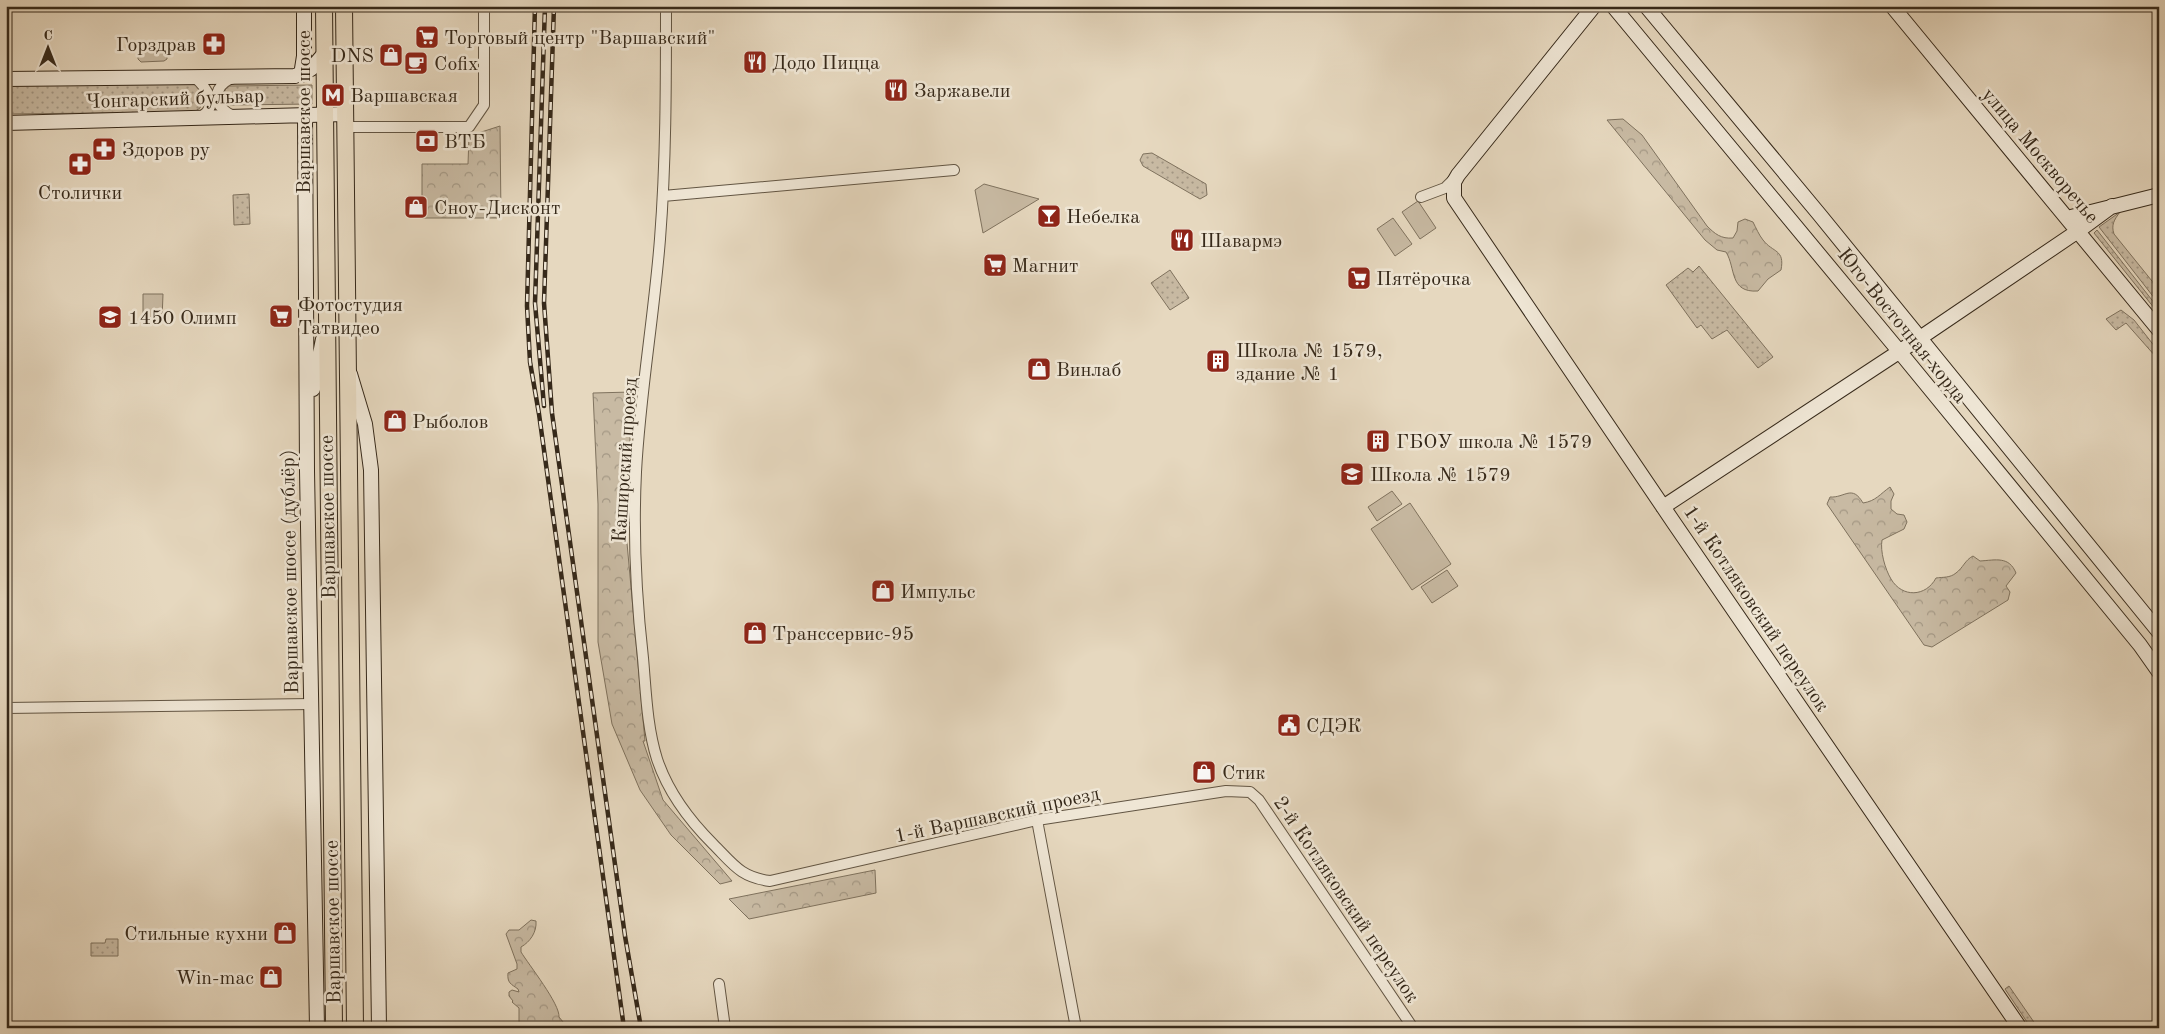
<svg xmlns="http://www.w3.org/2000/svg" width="2165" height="1034" font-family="'Old Standard TT',serif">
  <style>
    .grass { fill: url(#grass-dots); stroke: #7f725e }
    .forest { fill: url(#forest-crowns); stroke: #7f725e }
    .garden { fill: #c8baa3; stroke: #7f725e }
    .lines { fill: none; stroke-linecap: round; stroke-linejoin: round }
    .street-casing { stroke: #625543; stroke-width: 12 }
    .secondary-casing { stroke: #36291a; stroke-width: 16 }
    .primary-casing { stroke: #36291a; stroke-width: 18 }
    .street { stroke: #efe6d5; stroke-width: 10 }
    .secondary { stroke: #efe6d5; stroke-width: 14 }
    .primary { stroke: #e6d8bf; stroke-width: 16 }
    .rail-casing { stroke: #36291a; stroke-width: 4.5 }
    .rail { stroke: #efe6d5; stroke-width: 2.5; stroke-dasharray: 8; stroke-linecap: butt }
    .labels { text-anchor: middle; stroke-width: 5; stroke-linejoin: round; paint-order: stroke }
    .poi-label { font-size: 20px; fill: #36291a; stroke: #efe6d5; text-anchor: start }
    .street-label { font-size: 20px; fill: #36291a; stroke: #efe6d5 }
  </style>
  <defs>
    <pattern id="grass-dots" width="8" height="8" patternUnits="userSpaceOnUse" patternTransform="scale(1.25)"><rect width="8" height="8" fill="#c8baa3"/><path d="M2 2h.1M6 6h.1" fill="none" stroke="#a39784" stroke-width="1.8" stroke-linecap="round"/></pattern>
    <pattern id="forest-crowns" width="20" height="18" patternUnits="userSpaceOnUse" patternTransform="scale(1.25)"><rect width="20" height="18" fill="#c8baa3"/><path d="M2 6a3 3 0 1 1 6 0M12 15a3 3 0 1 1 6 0" fill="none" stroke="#a39784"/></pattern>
  </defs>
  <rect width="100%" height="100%" fill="#e6d8bf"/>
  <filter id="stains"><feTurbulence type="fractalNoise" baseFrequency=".004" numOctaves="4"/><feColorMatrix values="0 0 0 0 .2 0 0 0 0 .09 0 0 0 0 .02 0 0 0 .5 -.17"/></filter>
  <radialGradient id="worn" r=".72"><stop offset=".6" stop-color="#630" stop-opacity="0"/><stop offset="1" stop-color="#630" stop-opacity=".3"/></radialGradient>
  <!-- grass -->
  <path class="grass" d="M193 81C203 89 204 96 200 108L194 112 6 114V84Z
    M312 85V104L230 105 224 99 225 89 229 86Z
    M1152 153 1206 184 1207 195 1200 199 1143 166 1140 160 1143 154Z
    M249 194 250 224 234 225 233 195Z
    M2120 212C2114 220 2111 225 2114 234L2156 286 2159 285V304L2099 227Z
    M2097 230 2159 309V314L2094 233Z
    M1699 266 1773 357 1758 368 1727 330 1712 339 1701 325 1697 328 1666 285 1688 268 1693 272Z
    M1170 270 1189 298 1170 310 1151 283Z
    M2121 310 2134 320 2159 352V355L2156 357 2126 323 2116 330 2106 319Z
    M106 939H118V956H91V943H105Z
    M2009 986 2038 1028H2031L2005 989Z"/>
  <!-- forest -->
  <path class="forest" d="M1623 119 1642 135 1707 226C1715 234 1721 239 1733 238L1737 231 1738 222 1745 219 1753 222C1756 228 1759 235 1763 240 1773 253 1785 249 1781 270L1768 279 1758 291C1729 293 1736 268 1726 252L1717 250 1705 240 1607 120Z
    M500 126 501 218H422V164H468L469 136Z
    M632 392 626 532 645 741H643L663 800 732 881 720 884 671 835 640 790 612 724 598 642V504L593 393Z
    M1890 487 1894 494 1891 501V509L1897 514 1904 515 1907 522 1904 529 1882 540C1880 551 1885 569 1891 579 1902 598 1926 597 1936 578 1943 577 1950 578 1956 573 1963 568 1965 560 1973 556L1980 561C1996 560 2009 556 2016 573L2006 586 2010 592 2008 600 1932 647 1924 645 1827 504 1830 497C1845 498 1852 484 1863 503 1876 501 1880 494 1890 487Z
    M875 870 876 893 749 919 729 899Z
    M531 920 536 921C537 932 530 942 521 947V952C529 965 560 1004 559 1017L568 1028H540L539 1025 531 1024 530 1028H523L519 1024V1008L512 1002 513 1001 509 996V992L512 990 519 992 518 989C511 984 507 983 508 973L517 969V964L506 934 509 930H519Z"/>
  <!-- garden -->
  <path class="garden" d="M163 47 167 51V59L164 61 141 62 138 59V51L141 48Z
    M984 184 1039 199 983 233 975 190Z
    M1418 201 1436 228 1420 239 1402 212Z
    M1393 218 1412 244 1395 256 1377 229Z
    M143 294H163L162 320H143Z
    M1392 491 1402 504 1377 521 1368 507Z
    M1410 503 1451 564 1412 590 1371 529Z
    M1447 570 1458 586 1432 603 1421 587Z"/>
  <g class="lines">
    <!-- street casing -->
    <g class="street-casing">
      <path id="street" d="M666 6C666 84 666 162 660 239 654 317 640 394 636 472 633 534 636 596 643 658 646 692 647 727 657 759 668 792 689 820 713 844 733 864 740 877 770 881L1037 820 1226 791 1250 792 1259 800 1413 1028
        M194 77C207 87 221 109 198 118
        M234 78C221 81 210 96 222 108 225 112 231 115 236 117
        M345 127H469L484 105V6
        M663 196 954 170
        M1421 197 1445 188 1456 177
        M6 708 312 704
        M1037 820 1076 1028
        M719 984 725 1028"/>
    </g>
    <!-- secondary casing -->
    <g class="secondary-casing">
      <path id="secondary" d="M1594 6 1458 175 1454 182V198L1674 523 2020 1028
        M1613 6 1899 351 2140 645 2159 672
        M1646 6 1819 214 2159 632
        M1892 6 2159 330
        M301 75 304 56V6
        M6 79 295 76 311 69 324 54
        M305 115 307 471 317 1028
        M6 123 345 114
        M2067 218 2159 195
        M350 374 365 424 371 470 379 1028
        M313 389 323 339
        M1663 507 1920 338 2078 231 2112 206"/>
    </g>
    <!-- primary casing -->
    <g class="primary-casing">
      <path id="primary" d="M324 6 334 1028
        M344 6 355 1028"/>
    </g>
    <!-- street -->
    <use href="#street" class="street"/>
    <!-- secondary -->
    <use href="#secondary" class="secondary"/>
    <!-- primary -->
    <use href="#primary" class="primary"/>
    <!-- rail casing -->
    <g class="rail-casing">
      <path id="rail" d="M535 6 527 306 530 362 539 414 624 1028
        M554 6 544 303 552 413 625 936 641 1028
        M544 406 535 303 545 6"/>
    </g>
    <!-- rail -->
    <use href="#rail" class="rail"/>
  </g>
  <!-- icons -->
  <defs>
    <g id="supermarket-square" transform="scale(1.25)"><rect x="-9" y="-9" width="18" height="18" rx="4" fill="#8f2418" stroke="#efe6d5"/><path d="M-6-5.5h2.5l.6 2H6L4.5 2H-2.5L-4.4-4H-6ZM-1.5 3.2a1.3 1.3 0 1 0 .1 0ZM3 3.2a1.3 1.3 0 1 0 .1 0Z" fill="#fff"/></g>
    <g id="pharmacy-square" transform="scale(1.25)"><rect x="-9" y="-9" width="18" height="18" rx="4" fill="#8f2418" stroke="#efe6d5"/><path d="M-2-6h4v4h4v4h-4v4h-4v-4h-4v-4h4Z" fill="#fff"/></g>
    <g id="shop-square" transform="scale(1.25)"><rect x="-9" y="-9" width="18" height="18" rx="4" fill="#8f2418" stroke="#efe6d5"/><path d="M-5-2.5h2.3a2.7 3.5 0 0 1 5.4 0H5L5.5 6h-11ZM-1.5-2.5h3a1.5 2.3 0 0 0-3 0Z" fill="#fff"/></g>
    <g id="restaurant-square" transform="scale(1.25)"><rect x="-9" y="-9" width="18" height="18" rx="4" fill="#8f2418" stroke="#efe6d5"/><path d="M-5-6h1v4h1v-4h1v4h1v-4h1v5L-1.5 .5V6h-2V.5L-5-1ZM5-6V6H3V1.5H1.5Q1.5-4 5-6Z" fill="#fff"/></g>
    <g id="cafe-square" transform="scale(1.25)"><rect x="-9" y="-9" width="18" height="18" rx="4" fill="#8f2418" stroke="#efe6d5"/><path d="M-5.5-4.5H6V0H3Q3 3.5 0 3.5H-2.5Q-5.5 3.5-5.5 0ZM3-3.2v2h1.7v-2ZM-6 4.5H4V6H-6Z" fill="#fff"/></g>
    <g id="metro-square" transform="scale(1.25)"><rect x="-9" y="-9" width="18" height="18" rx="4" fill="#8f2418" stroke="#efe6d5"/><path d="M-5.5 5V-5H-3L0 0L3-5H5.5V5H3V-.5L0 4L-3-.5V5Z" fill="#fff"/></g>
    <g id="bank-square" transform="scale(1.25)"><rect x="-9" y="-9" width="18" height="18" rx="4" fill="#8f2418" stroke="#efe6d5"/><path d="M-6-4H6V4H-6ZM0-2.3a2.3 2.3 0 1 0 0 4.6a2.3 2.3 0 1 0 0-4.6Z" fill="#fff"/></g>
    <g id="bar-square" transform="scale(1.25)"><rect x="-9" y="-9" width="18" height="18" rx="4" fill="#8f2418" stroke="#efe6d5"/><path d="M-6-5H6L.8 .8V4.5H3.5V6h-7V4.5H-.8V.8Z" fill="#fff"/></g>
    <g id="school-square" transform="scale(1.25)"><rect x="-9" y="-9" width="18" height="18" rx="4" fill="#8f2418" stroke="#efe6d5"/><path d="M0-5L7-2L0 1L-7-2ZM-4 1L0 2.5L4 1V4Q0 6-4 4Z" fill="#fff"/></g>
    <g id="building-square" transform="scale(1.25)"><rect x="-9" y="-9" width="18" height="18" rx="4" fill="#8f2418" stroke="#efe6d5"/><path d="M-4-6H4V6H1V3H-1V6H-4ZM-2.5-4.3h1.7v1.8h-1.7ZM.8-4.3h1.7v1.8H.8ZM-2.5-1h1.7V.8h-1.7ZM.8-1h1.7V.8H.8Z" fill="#fff"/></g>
    <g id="civic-square" transform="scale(1.25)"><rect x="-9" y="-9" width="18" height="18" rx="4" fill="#8f2418" stroke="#efe6d5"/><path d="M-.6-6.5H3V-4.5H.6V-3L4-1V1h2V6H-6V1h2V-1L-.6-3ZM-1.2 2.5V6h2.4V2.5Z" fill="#fff"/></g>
  </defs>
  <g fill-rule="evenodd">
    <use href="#supermarket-square" x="427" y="37"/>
    <use href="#pharmacy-square" x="214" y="44"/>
    <use href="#shop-square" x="391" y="55"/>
    <use href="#restaurant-square" x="755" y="62"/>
    <use href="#cafe-square" x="416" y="63"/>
    <use href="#restaurant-square" x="896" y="90"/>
    <use href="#metro-square" x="333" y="95"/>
    <use href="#bank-square" x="427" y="141"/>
    <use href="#pharmacy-square" x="104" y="149"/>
    <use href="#pharmacy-square" x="80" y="164"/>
    <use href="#shop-square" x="416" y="207"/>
    <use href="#bar-square" x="1049" y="216"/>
    <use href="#restaurant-square" x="1182" y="240"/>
    <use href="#supermarket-square" x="995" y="265"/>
    <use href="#supermarket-square" x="1359" y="278"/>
    <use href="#supermarket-square" x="281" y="316"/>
    <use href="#school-square" x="110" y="317"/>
    <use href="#building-square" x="1218" y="361"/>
    <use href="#shop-square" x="1039" y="369"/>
    <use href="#shop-square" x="395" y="421"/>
    <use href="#building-square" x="1378" y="441"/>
    <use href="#school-square" x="1352" y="474"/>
    <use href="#shop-square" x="883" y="591"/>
    <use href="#shop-square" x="755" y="633"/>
    <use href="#civic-square" x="1289" y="725"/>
    <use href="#shop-square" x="1204" y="772"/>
    <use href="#shop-square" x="285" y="933"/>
    <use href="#shop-square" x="271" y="977"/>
  </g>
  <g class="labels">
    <!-- poi labels -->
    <g class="poi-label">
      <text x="444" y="44">Торговый центр "Варшавский"</text>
      <text x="196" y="51" text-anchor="end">Горздрав</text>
      <text x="374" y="62" text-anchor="end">DNS</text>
      <text x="772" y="69">Додо Пицца</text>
      <text x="434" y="70">Cofix</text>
      <text x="914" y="97">Заржавели</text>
      <text x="350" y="102">Варшавская</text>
      <text x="444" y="148">ВТБ</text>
      <text x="122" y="156">Здоров ру</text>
      <text x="80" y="199" text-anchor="middle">Столички</text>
      <text x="434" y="214">Сноу-Дисконт</text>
      <text x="1066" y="223">Небелка</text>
      <text x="1200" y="247">Шавармэ</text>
      <text x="1012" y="272">Магнит</text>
      <text x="1376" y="285">Пятёрочка</text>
      <text x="298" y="311">Фотостудия<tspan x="298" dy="23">Татвидео</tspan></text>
      <text x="128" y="324">1450 Олимп</text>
      <text x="1236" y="357">Школа № 1579,<tspan x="1236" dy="23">здание № 1</tspan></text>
      <text x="1056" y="376">Винлаб</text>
      <text x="412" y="428">Рыболов</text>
      <text x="1396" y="448">ГБОУ школа № 1579</text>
      <text x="1370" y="481">Школа № 1579</text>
      <text x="900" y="598">Импульс</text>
      <text x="772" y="640">Транссервис-95</text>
      <text x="1306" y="732">СДЭК</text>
      <text x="1222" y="779">Стик</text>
      <text x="268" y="940" text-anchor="end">Стильные кухни</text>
      <text x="254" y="984" text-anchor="end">Win-mac</text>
    </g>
    <!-- street labels -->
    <g class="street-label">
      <text transform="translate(175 98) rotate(-2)" y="7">Чонгарский бульвар</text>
      <text transform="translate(303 112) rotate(-90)" y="7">Варшавское шоссе</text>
      <text transform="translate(2041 155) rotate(50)" y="7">улица Москворечье</text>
      <text transform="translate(1903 325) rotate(51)" y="7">Юго-Восточная хорда</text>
      <text transform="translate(624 460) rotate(-86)" y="7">Каширский проезд</text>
      <text transform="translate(327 517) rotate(-91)" y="7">Варшавское шоссе</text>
      <text transform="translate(289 572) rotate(-91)" y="7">Варшавское шоссе (дублёр)</text>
      <text transform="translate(1757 608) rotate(56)" y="7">1-й Котляковский переулок</text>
      <text transform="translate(997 814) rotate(-12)" y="7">1-й Варшавский проезд</text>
      <text transform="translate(1347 899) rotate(56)" y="7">2-й Котляковский переулок</text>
      <text transform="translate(332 922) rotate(-91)" y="7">Варшавское шоссе</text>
    </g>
  </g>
  <!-- margin -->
  <rect width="2165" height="1034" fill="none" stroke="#e6d8bf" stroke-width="25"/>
  <rect x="8" y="8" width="2150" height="1019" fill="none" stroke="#36291a" stroke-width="2.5"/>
  <rect x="12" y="12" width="2140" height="1009" fill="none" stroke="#36291a"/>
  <!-- north arrow -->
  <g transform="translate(48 48)" stroke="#efe6d5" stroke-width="4" paint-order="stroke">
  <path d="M0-4L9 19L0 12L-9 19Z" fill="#36291a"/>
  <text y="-8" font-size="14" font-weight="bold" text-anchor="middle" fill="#36291a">С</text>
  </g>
  <rect width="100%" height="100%" filter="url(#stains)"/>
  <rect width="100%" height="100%" fill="url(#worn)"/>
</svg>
